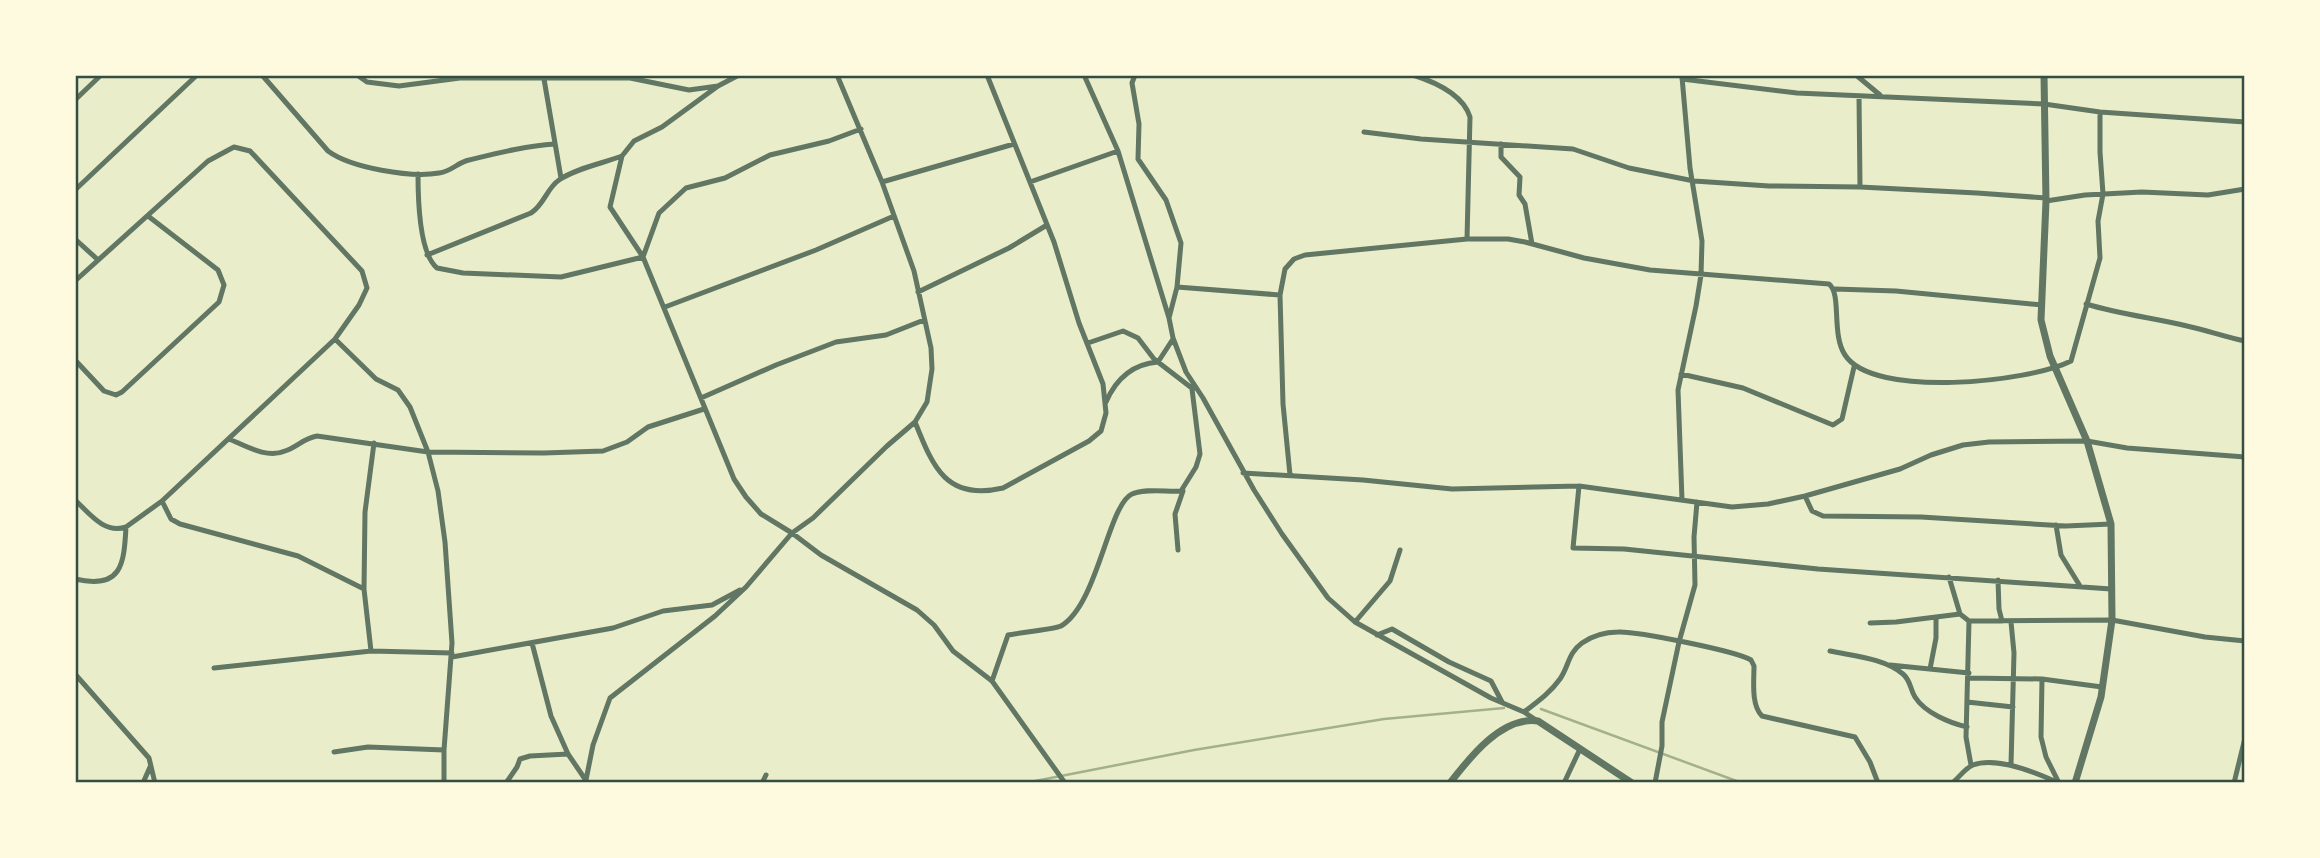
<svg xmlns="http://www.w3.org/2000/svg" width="2320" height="858" font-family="'Public Sans',sans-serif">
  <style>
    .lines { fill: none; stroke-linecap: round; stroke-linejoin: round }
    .stream { stroke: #a3b18a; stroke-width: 2.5 }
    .minor { stroke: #617663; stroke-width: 5 }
    .tertiary { stroke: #617663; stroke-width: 7 }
    .neatline { fill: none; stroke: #344e41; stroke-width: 2.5 }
  </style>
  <rect width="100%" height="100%" fill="#e9edc9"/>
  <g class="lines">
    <!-- stream -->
    <path class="stream" d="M1541 709 1742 783
      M1025 783 1194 750 1384 719 1504 708"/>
    <!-- minor -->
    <path class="minor" d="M262 75 328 151C351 168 411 178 439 173 451 172 458 162 469 160 498 153 525 146 555 144
      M357 75 367 82 399 86 460 78H630L689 90 718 86 739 75
      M1084 75 1118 151 1169 318 1173 338 1186 372 1203 398 1254 490 1282 534 1328 598 1355 622 1491 698 1524 712 1536 720
      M1135 75 1132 83 1139 124 1138 159 1166 200 1181 243 1177 287 1169 318
      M1413 75C1435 82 1463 94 1470 117L1467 239
      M1856 75 1880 95
      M1682 77 1690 168 1702 241 1701 275 1696 306 1678 390 1682 500
      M544 79 561 178
      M1682 79 1797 93 2044 104 2100 112 2245 122
      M718 86 662 127 634 141 622 156 610 207 643 257 734 479 746 497 761 514 792 533 821 555 917 610 934 625 953 651 992 681 1065 783
      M1859 96 1860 187
      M75 100 101 75
      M1364 132 1421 139 1573 149 1629 168 1694 181 1769 186 1860 187 1977 193 2046 198
      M1501 144V157L1520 177 1519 195 1525 204 1532 244
      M418 174C418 197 419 253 437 268L463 273 561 277 643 257 659 213 686 188 725 178 770 155 829 141 861 129
      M882 182 1014 144
      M1030 182 1118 151
      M75 190 197 75
      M2046 201 2085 195 2142 192 2208 195 2245 189
      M75 239 97 259
      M427 255 531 213C544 205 547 188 559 180 574 169 604 163 622 156
      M75 281 208 161 234 147 250 151 362 271 367 288 359 305 335 339 162 501 126 527C104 534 90 514 75 500
      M1177 287 1280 295
      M1835 289 1896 291 2042 305
      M918 292 1009 248 1047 225
      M2086 304C2119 314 2153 318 2187 326 2206 330 2225 337 2245 341
      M665 307 816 250 894 216
      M335 339 376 379 398 390 410 407 428 452 438 491 445 542 452 643 444 750V783
      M1088 343 1123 331 1138 338 1154 359 1193 389
      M75 360 104 391 116 395 122 392 219 302 224 285 218 270 148 216
      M1681 374 1743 388 1833 425 1842 419 1854 367
      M701 398 776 365 836 342 886 335 924 320
      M1106 402C1116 379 1132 364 1158 362L1173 339
      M915 422C933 467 946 501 1003 488L1089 441 1101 431 1106 413 1103 384 1079 323 1054 242 987 75
      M229 439C246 446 267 459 285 451 297 447 304 438 317 436L428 452 544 453 603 451 627 442 648 427 704 409
      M1243 473 1363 480 1452 489 1579 486 1732 507 1768 504 1805 496 1900 469 1931 455 1963 445 1989 442 2087 441 2127 448 2245 457
      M1290 475 1283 404 1280 295 1285 269 1294 259 1305 255 1467 239H1508L1525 242 1584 258 1650 270 1829 284C1842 294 1831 334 1845 355 1873 399 2030 382 2071 361L2100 258 2098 221 2103 194 2100 152V112
      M1579 486 1573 548 1624 549 1818 569 2111 589
      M1805 496 1812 511 1823 516 1921 517 2066 526 2111 524
      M162 501 171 519 180 524 298 556 364 589
      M2056 525 2061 555 2080 586
      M1178 550 1175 514 1183 491
      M1949 577 1960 614 1969 621 2112 620 2205 637 2245 641
      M75 579C122 590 124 564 126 527
      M1998 580 1999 609 2002 621
      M1969 621 1966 737 1971 765
      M1355 622 1390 581 1400 550
      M2011 622 2014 653 2011 765
      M1870 623 1896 622 1960 614
      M1377 635 1392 629 1449 662 1491 681 1502 702
      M532 643 551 716 568 754 585 779
      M371 651 364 589 365 512 374 443
      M1830 651C1853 656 1884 658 1903 674 1911 681 1910 689 1915 697 1925 713 1950 723 1967 727
      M452 657 613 628 663 611 712 605 740 590
      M1890 665 1969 673
      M214 668 371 651 452 653
      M1930 669 1936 638V618
      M75 674 149 758 155 783
      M1969 678 2042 679 2102 687
      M2042 679 2041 737 2046 757 2059 783
      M992 681 1008 635C1018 633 1055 629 1061 626 1098 604 1108 505 1132 494 1145 488 1167 492 1181 491L1196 467 1200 454 1192 389
      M1967 702 2013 707
      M1524 712C1537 702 1550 693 1560 679 1569 666 1568 653 1582 643 1592 636 1606 632 1618 632 1636 631 1736 651 1751 660L1754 666C1754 682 1751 705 1762 716L1855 737 1870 762 1878 783
      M334 752 368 747 444 750
      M586 780 593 745 610 698 715 616 746 587 792 533 813 518 887 446 915 422 927 402 932 369 931 348 914 271 882 182 837 75
      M143 783 150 767
      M506 783 517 767 520 759 530 756 568 754
      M762 783 766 775
      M1564 783 1580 749
      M1655 783 1662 746V722L1679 642 1695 585 1694 537 1697 502
      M1952 783C1959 778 1965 768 1973 765 1997 756 2037 773 2059 783
      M2234 783 2245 738"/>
    <!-- tertiary -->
    <path class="tertiary" d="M2044 75 2046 201 2041 320 2050 356 2087 441 2111 524 2112 620 2101 697 2075 783
      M1450 783C1470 757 1502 716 1538 721L1632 783"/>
  </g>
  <!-- border -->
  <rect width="2320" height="858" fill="none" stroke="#fefae0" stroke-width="154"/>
  <rect x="77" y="77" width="2166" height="704" class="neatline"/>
</svg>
